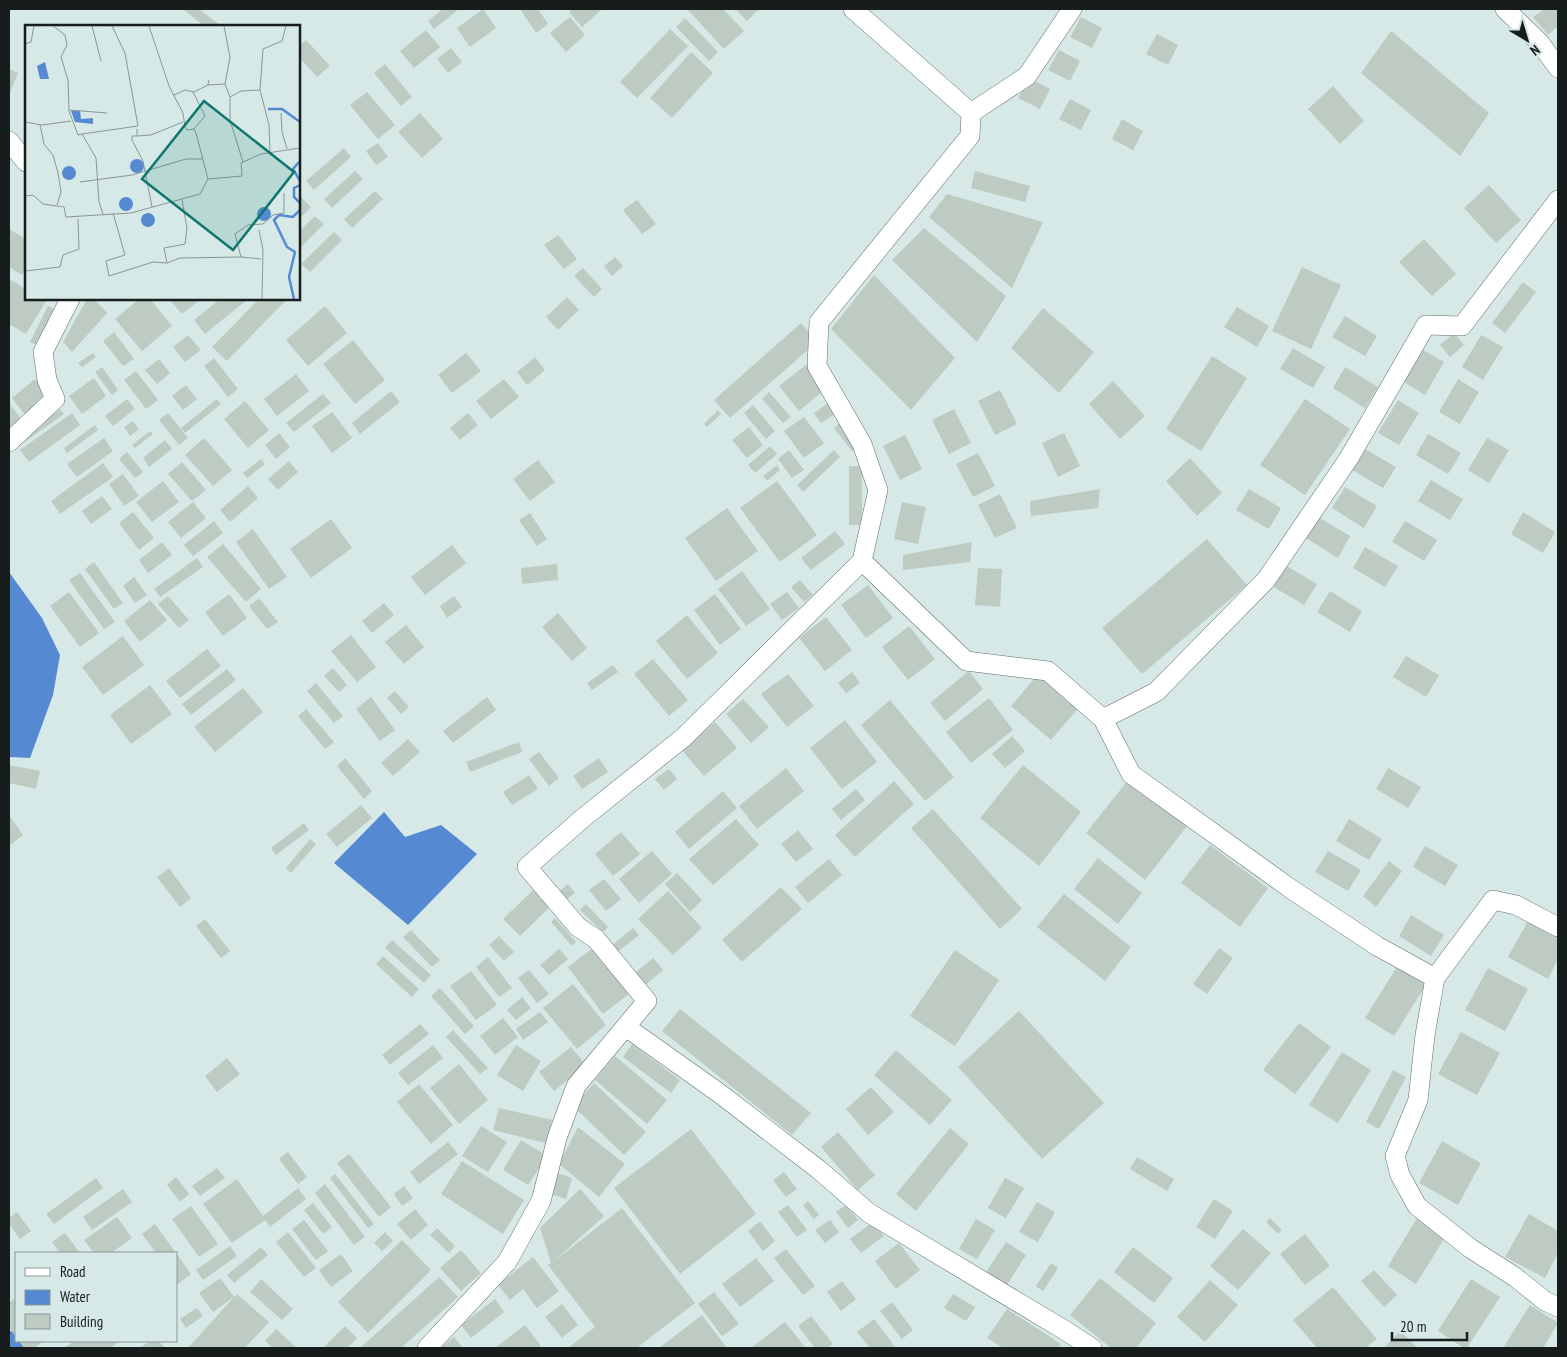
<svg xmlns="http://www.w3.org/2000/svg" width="1567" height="1357" font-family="'PT Sans Narrow',sans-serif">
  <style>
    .water { fill: #558ad3 }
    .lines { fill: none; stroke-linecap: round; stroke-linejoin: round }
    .canal { stroke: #558ad3; stroke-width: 26 }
    .building { fill: #bdcbc2 }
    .minor-casing { stroke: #5e6f6d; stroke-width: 20 }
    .minor { stroke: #fff; stroke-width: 19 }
    .inset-river { fill: none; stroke: #558ad3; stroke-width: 2.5 }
    .inset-road { fill: none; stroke: #899796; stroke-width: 1 }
    .view { fill: #0f766e; fill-opacity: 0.15; stroke: #0f766e; stroke-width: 2.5 }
    .inset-edge { fill: none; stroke: #161d1c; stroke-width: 2.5 }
  </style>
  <rect width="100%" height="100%" fill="#d6e9e7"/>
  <!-- water -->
  <path class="water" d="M9 572 42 618 60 655 53 695 30 758 9 757Z
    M384 812 405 837 441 825 477 854 408 925 334 863Z"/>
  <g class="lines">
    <!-- canal -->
    <path class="canal" d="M9 1344 12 1348"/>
  </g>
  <!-- building -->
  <path class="building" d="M185 9H199L221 26H204L184 10Z
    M443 9H459L434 29 428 21Z
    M483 9 496 28 470 47 457 28Z
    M520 9H538L548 24 536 33Z
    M573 9H602L582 27 569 12Z
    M687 9H723L744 31 724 49Z
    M739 9H759L747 21 737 11Z
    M1544 9H1558V26L1548 35 1533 17Z
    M570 17 585 35 566 52 550 33Z
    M1081 17 1102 28 1092 48 1070 37Z
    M685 18 718 52 709 61 676 27Z
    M670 29 688 46 637 98 620 82Z
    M426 30 440 47 414 68 400 51Z
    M1391 31 1489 113 1460 156 1361 73Z
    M1157 34 1178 45 1168 65 1146 54Z
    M306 40 330 66 317 77 299 57V46Z
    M451 48 462 62 448 73 437 59Z
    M1059 50 1080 61 1070 81 1048 70Z
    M691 52 713 73 672 118 650 98Z
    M385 64 412 97 401 106 374 73Z
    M9 69 18 73 9 95Z
    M1029 78 1050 89 1040 109 1018 98Z
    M1333 86 1364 121 1340 144 1308 109Z
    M367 92 395 125 378 139 350 105Z
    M1070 99 1091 110 1081 130 1059 119Z
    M420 113 443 139 422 158 398 132Z
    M1122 119 1143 131 1133 150 1112 139Z
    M378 143 388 157 376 165 366 151Z
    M344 148 351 157 314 190 306 181Z
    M355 171 363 179 332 208 324 199Z
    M975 171 1030 186 1025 202 971 188Z
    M1489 185 1521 220 1496 243 1464 208Z
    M375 191 383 199 352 228 344 219Z
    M947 194 1043 222 1012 288 929 217Z
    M299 195 311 207 299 219Z
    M637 200 656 224 642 234 623 210Z
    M315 216 324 224 299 249V232Z
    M924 228 1006 296 977 342 892 260Z
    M9 229 26 239V268L22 275 9 267Z
    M334 232 342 240 310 272 301 264Z
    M558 235 577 259 564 269 544 245Z
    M1424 239 1456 274 1432 296 1399 262Z
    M615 257 623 266 612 276 604 266Z
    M1302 267 1341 285 1311 349 1272 331Z
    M583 268 602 289 594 297 574 276Z
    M874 275 955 358 911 410 831 329Z
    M9 279 26 289V299H42L46 301 26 334 9 324Z
    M1523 282 1536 292 1505 333 1492 323Z
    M567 297 579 310 558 330 546 317Z
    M87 299H94L107 313 72 352 63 342Z
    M139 299H150L172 326 142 351 115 319Z
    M169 299H201L182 314Z
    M220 299H248L205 334 194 320Z
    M259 299H287L227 361 212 347Z
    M48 306 56 310 39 346 30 342Z
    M325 306 347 333 308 366 286 340Z
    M1237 307 1269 326 1257 347 1224 327Z
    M1043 308 1094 352 1059 393 1011 348Z
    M1345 316 1377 336 1365 356 1332 337Z
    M801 323 817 342 730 418 714 400Z
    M114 332 134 359 123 366 103 341Z
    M1454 333 1464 345 1450 357 1440 345Z
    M188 335 201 350 185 362 173 347Z
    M1481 335 1503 347 1483 380 1462 367Z
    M353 340 385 380 355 404 323 364Z
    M1293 348 1325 367 1313 388 1280 369Z
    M1423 350 1444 362 1425 395 1404 382Z
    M93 353 96 357 82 367 78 363Z
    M466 353 481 371 452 393 438 375Z
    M1212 356 1247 378 1201 451 1166 429Z
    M535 357 545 370 527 385 517 372Z
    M214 358 238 389 228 397 204 366Z
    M159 359 170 373 157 384 145 370Z
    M807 364 827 388 799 411 779 386Z
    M102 367 118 390 112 395 95 372Z
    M1345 367 1378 387 1365 408 1333 388Z
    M136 371 158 400 146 409 124 380Z
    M296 374 309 391 277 416 264 399Z
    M94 378 106 396 82 414 69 396Z
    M35 379 50 396 26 416 12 398Z
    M504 379 519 397 491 419 476 401Z
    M1458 379 1479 392 1460 424 1439 412Z
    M1113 381 1145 416 1120 439 1089 404Z
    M186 385 197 399 183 410 172 396Z
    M1000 390 1017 424 995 435 978 401Z
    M391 391 400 402 360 434 352 423Z
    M769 392 791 417 783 423 762 399Z
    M323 394 331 403 294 432 286 423Z
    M127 399 135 409 113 426 105 416Z
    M217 399 221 404 185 433 181 428Z
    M1305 399 1350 429 1305 495 1260 465Z
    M1398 400 1419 413 1399 445 1378 433Z
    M245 401 269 430 248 448 224 419Z
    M9 403 22 420 12 428 9 425Z
    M828 403 835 414 821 423 814 413Z
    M753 405 775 431 766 439 744 413Z
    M60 409 64 414 16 448 13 444Z
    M954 409 971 443 949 454 932 420Z
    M718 410 721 414 707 427 704 424Z
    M332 412 352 438 332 453 312 426Z
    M72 413 80 425 29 462 20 450Z
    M168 413 188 438 179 445 159 420Z
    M468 413 478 425 460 440 450 428Z
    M804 417 824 443 804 458 784 431Z
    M133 421 139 429 130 436 124 427Z
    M840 423 858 447 852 451 834 428Z
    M95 425 98 430 67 453 64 448Z
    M749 427 763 445 747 458 732 440Z
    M150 431 153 434 135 448 132 445Z
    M279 433 290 447 276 459 265 445Z
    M1064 433 1080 466 1058 477 1042 443Z
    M1428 434 1461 453 1448 474 1416 455Z
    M905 435 922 469 900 480 883 446Z
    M104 438 113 451 77 477 67 464Z
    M204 438 232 470 213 486 185 455Z
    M1487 438 1509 450 1489 483 1468 470Z
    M165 440 172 449 149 467 143 458Z
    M770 446 777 454 755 473 748 465Z
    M1363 448 1396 467 1383 488 1350 469Z
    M789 450 804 470 792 478 778 459Z
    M834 450 840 457 803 492 797 485Z
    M127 452 143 472 135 478 119 459Z
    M978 453 995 486 973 497 956 464Z
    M1190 458 1222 493 1197 516 1166 481Z
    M261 459 265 464 247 478 243 473Z
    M538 460 555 482 530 501 513 479Z
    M289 461 298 472 278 490 268 479Z
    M182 462 206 490 192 501 168 474Z
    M103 463 113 477 60 514 51 501Z
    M777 465 780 470 767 481 763 476Z
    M849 466H862V525H849Z
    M123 474 139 496 124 506 109 484Z
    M1431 480 1463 499 1450 520 1418 501Z
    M163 481 179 502 152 522 136 502Z
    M777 481 817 535 780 562 740 508Z
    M248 486 258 498 230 522 220 510Z
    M1345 487 1377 506 1364 528 1332 508Z
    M1100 489 1098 508 1031 516 1030 501Z
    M1249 489 1281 508 1269 529 1236 510Z
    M1000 494 1017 528 995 538 978 505Z
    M102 496 112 509 91 524 82 511Z
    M193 502 206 518 181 538 168 522Z
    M902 502 926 507 918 544 894 539Z
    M727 508 758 551 716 581 685 538Z
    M133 512 154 538 139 550 119 523Z
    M1523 512 1555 532 1543 553 1511 534Z
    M530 513 547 539 537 546 519 520Z
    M1318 517 1350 536 1338 558 1306 538Z
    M331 519 352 548 311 578 290 549Z
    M214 521 223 533 193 556 184 545Z
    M1405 521 1437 540 1424 561 1392 542Z
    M253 529 287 577 269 589 236 542Z
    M835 531 845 544 811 570 801 558Z
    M1207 539 1247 585 1142 674 1102 628Z
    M162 542 172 555 148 573 139 560Z
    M972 542 970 562 903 570V555Z
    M223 544 261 589 246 602 207 557Z
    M452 545 466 563 425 595 411 577Z
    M1365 547 1398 566 1385 587 1353 568Z
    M197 558 203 567 160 597 154 589Z
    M94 562 123 603 114 609 85 569Z
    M557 564 558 580 522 584 521 568Z
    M1285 565 1317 584 1304 605 1272 586Z
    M978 568 1002 569 1000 607 975 605Z
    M742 571 770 609 746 626 718 589Z
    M80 573 115 622 104 629 69 580Z
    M134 577 147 595 135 603 123 586Z
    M800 580 813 595 804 602 791 587Z
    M868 585 893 618 866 638 841 605Z
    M1330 591 1362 611 1350 632 1317 612Z
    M69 592 99 633 80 647 50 606Z
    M787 592 799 608 782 620 770 604Z
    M229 594 247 618 223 636 205 612Z
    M715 594 741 629 720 645 694 610Z
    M168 596 189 620 179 628 158 604Z
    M454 596 462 607 447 618 440 606Z
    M259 598 278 622 267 629 249 606Z
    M150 600 167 620 140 642 124 621Z
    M384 603 394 615 372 633 362 621Z
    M558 613 587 648 572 661 542 627Z
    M687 615 718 653 687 679 656 641Z
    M826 617 852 650 825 671 799 638Z
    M406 625 424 647 404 664 385 642Z
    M909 626 935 659 908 680 882 647Z
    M351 635 376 667 357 682 331 651Z
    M123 636 144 665 103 695 82 667Z
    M207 649 221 666 180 698 166 681Z
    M1406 656 1439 675 1426 697 1393 677Z
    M653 659 688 700 669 716 634 674Z
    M613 665 618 672 592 690 587 683Z
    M333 668 347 685 339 692 324 676Z
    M227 669 236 680 191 715 182 704Z
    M969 671 983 689 945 721 930 703Z
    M852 672 860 683 846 693 838 683Z
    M1040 672 1080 706 1051 740 1011 706Z
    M788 674 814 706 787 727 761 694Z
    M316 683 343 716 334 723 307 691Z
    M150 685 172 714 131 744 110 715Z
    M243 688 263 712 215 752 194 727Z
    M395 691 409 707 401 714 387 698Z
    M371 697 395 730 380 741 356 709Z
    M487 697 496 710 453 743 443 731Z
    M989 698 1013 730 971 763 946 732Z
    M743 699 769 727 751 743 726 714Z
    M890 700 954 777 925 801 861 725Z
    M306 709 334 742 325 749 298 716Z
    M845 720 877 762 842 789 810 748Z
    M715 722 737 748 704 776 682 750Z
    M1012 736 1025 751 1005 768 992 754Z
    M408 739 420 752 393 776 381 763Z
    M519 742 522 752 470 772 466 762Z
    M539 752 559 778 549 786 529 759Z
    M345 758 372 791 364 799 337 766Z
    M599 758 608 772 582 789 573 776Z
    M9 765 40 771 36 789 9 783Z
    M1023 765 1081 812 1039 866 980 818Z
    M786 768 804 791 757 829 739 806Z
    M1388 768 1421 787 1408 808 1376 789Z
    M669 769 677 779 664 790 655 779Z
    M529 775 538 789 512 805 503 792Z
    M1129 779 1187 826 1145 880 1086 833Z
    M894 781 914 804 855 857 835 835Z
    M856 789 865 800 841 820 832 809Z
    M723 791 737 808 689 849 675 832Z
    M361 805 372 818 337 847 326 834Z
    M933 809 1022 909 1000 929 911 828Z
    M9 815 23 835 9 846Z
    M736 819 759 845 713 885 689 859Z
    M1349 819 1382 839 1369 860 1336 841Z
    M304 823 309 830 276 855 271 848Z
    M798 830 813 849 796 862 781 844Z
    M621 832 640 854 613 876 595 854Z
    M310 839 316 844 291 873 286 868Z
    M1210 845 1268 888 1240 927 1181 883Z
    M1425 846 1458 865 1445 886 1413 867Z
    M652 851 672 874 639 903 619 879Z
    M1328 851 1361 870 1348 891 1315 872Z
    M1098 858 1142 893 1118 924 1074 889Z
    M829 859 842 875 808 903 795 887Z
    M1389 861 1402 871 1376 907 1363 896Z
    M169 868 191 898 180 907 157 877Z
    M677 873 702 900 690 912 665 884Z
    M604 879 621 899 606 911 589 890Z
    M568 884 575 893 562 903 555 895Z
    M781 887 802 909 742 962 722 940Z
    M533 890 549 908 520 936 503 919Z
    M668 891 702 928 673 955 638 919Z
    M1064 894 1131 947 1105 981 1037 927Z
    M586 904 608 927 603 932 580 910Z
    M1411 915 1444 935 1431 956 1399 936Z
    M1531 915 1558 930V959L1548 979 1508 957Z
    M555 918 576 942 572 946 551 922Z
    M205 919 230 951 221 958 196 926Z
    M633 928 639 935 616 953 611 946Z
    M411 930 440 960 432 967 403 937Z
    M499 936 514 952 504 961 489 945Z
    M392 940 431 975 424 983 385 948Z
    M598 944 634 990 603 1014 568 967Z
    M1219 948 1233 958 1207 994 1193 984Z
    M559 949 568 959 549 975 540 965Z
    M955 950 999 980 955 1046 910 1016Z
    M383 956 419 989 412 997 376 964Z
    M488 957 512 988 499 997 476 967Z
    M653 958 663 970 644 986 634 974Z
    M1398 965 1427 983 1394 1036 1365 1018Z
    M1488 968 1528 989 1505 1031 1465 1010Z
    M529 970 549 994 537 1003 518 978Z
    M471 971 497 1005 476 1020 450 986Z
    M573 984 606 1025 577 1049 543 1008Z
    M440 988 474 1026 465 1034 431 996Z
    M522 997 531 1008 516 1020 507 1010Z
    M680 1009 811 1113 792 1135 662 1031Z
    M1019 1011 1104 1103 1042 1159 958 1067Z
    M540 1012 548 1022 523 1040 516 1029Z
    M503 1018 518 1037 495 1055 480 1036Z
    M1299 1023 1331 1047 1295 1094 1263 1070Z
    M420 1024 429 1034 390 1065 382 1055Z
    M453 1030 488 1068 480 1074 446 1037Z
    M1461 1032 1500 1053 1477 1095 1438 1074Z
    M632 1044 680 1080 671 1093 623 1057Z
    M433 1045 443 1058 408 1085 398 1073Z
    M516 1045 541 1061 523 1091 497 1075Z
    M571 1047 586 1065 554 1091 539 1072Z
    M896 1050 952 1100 930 1125 874 1075Z
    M1342 1052 1371 1070 1338 1123 1309 1105Z
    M615 1056 667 1100 647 1124 595 1080Z
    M227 1058 240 1074 217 1092 205 1076Z
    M459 1064 488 1100 459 1124 430 1088Z
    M1393 1070 1406 1077 1379 1129 1366 1122Z
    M594 1083 646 1132 624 1155 573 1106Z
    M419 1084 453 1125 431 1144 397 1102Z
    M871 1087 894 1112 868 1135 846 1109Z
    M499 1108 552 1120 546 1143 493 1130Z
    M481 1126 507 1142 488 1172 462 1156Z
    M578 1127 625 1164 599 1197 559 1164Z
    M950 1128 969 1144 916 1211 896 1194Z
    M691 1129 756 1214 680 1274 614 1188Z
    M838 1132 875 1175 858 1190 821 1147Z
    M521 1140 547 1156 528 1185 503 1170Z
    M1442 1141 1481 1163 1458 1205 1419 1183Z
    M448 1142 458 1154 419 1184 410 1172Z
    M288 1152 307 1177 298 1184 279 1159Z
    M349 1154 391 1207 379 1217 337 1163Z
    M1137 1157 1174 1179 1167 1191 1130 1169Z
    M462 1161 524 1200 503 1234 441 1194Z
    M217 1168 225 1178 200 1196 192 1186Z
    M784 1172 797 1189 786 1197 773 1180Z
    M557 1173 572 1178 566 1199 550 1194Z
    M335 1174 374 1224 368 1228 330 1178Z
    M176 1177 189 1194 180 1202 167 1185Z
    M96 1178 103 1188 54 1224 46 1214Z
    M1005 1178 1024 1188 1006 1218 988 1208Z
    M237 1179 263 1216 298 1188 306 1199 270 1227 265 1220 232 1243 203 1204Z
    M325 1184 365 1237 354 1245 315 1193Z
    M404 1186 413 1198 402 1206 394 1194Z
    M123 1189 132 1202 92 1230 83 1217Z
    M580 1189 604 1216 554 1261 622 1208 695 1303 638 1347 639 1348H568L595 1327 548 1265 551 1263 540 1228Z
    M1214 1199 1233 1211 1215 1239 1196 1227Z
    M808 1201 819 1215 814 1219 803 1205Z
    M1037 1202 1055 1212 1038 1242 1019 1232Z
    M313 1203 332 1227 323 1234 304 1210Z
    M788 1205 807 1230 797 1237 778 1212Z
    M846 1205 858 1220 848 1228 836 1212Z
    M191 1206 218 1244 199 1257 172 1219Z
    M415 1209 428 1225 411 1240 397 1224Z
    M17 1212 31 1231 20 1239 9 1224V1218Z
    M1420 1213 1449 1231 1416 1284 1388 1266Z
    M1529 1214 1558 1231V1253L1545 1278 1505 1257Z
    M117 1217 132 1238 111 1253H94L84 1240Z
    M1270 1218 1282 1230 1278 1234 1266 1222Z
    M976 1219 995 1230 977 1259 959 1249Z
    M304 1220 328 1251 316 1260 292 1229Z
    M830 1220 839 1232 825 1243 815 1230Z
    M760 1221 775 1241 763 1251 748 1231Z
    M873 1222 884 1236 861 1253 850 1239Z
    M155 1224 176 1253H156L142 1234Z
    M437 1228 455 1246 449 1253 430 1235Z
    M1243 1229 1271 1253 1238 1290 1210 1266Z
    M288 1232 316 1268 304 1277 276 1242Z
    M385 1232 393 1241 382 1251 374 1243Z
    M65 1233 80 1253H60L52 1242Z
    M1305 1234 1330 1266 1305 1285 1280 1254Z
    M402 1240 431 1270 368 1333 338 1302Z
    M1006 1242 1026 1255 1005 1288 984 1275Z
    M899 1243 920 1270 896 1289 875 1261Z
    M230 1246 237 1256 203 1280 196 1270Z
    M261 1247 268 1255 234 1283 227 1275Z
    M1133 1247 1173 1278 1154 1303 1114 1272Z
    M786 1249 815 1286 803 1295 774 1258Z
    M461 1250 481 1273 461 1291 440 1268Z
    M176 1253 191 1274 178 1284 176 1282Z
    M341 1254 353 1271 331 1287 319 1270Z
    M533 1257 559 1291 537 1308 523 1289 510 1300 498 1285Z
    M756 1258 774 1281 740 1307 722 1284Z
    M1051 1263 1058 1268 1043 1291 1036 1286Z
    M1374 1270 1397 1295 1384 1307 1361 1281Z
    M439 1277 458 1297 401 1348H360Z
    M220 1278 234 1297 237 1294 269 1322 245 1348H188L234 1297 213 1312 199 1293Z
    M1100 1278 1156 1323 1136 1348H1111L1070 1315Z
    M261 1279 293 1309 282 1320 250 1292Z
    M1471 1279 1500 1297 1467 1348H1464L1438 1331Z
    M1210 1280 1238 1305 1205 1342 1177 1317Z
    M842 1281 856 1299 841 1311 827 1292Z
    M1333 1287 1377 1339 1365 1348H1317L1293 1320Z
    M714 1292 739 1324 722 1336 698 1304Z
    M953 1294 975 1307 966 1321 944 1308Z
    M14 1299 16 1303V1337L9 1327V1303Z
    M495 1299 504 1312 471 1338 461 1325Z
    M892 1302 913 1330 902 1339 880 1311Z
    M562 1304 578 1325 562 1338 545 1317Z
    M1530 1305 1558 1323 1543 1348H1503Z
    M197 1308 203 1316 186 1328 180 1319Z
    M1007 1309 1061 1344 1058 1348H1003L987 1338Z
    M702 1315 727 1348H659Z
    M811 1316 833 1344 827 1348H815L798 1326Z
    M874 1319 896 1348H870L857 1332Z
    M785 1322 806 1348H751Z
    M525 1325 541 1346 538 1348H495Z
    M345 1326 357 1338 347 1348H323Z
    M276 1329 297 1348H273L265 1341Z
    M1400 1331 1418 1348H1384Z
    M454 1337 463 1348H440Z
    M19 1341H44L34 1348H24Z
    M74 1341H120L110 1348H64Z
    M150 1341H159L164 1347 162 1348H140Z"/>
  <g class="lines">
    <!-- minor casing -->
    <g class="minor-casing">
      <path id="minor" d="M853 9 971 113
        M1505 9 1540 43 1558 68
        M9 141 26 162
        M9 442 55 399 47 380 43 352 70 299
        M862 561 966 661 1048 671 1103 719 1131 774 1291 889 1377 946 1435 978 1493 900 1516 905 1558 927
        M1103 719 1156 692 1266 580 1349 458 1426 325 1462 326 1558 200
        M1435 978 1425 1035 1418 1100 1395 1156 1400 1175 1417 1206 1470 1248 1515 1277 1545 1301 1558 1307
        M626 1027 719 1093 818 1169 869 1213 1066 1331 1092 1348
        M427 1348 507 1262 541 1201 557 1138 576 1086 647 1001 596 939 578 927 527 867 583 818 684 737 862 561 878 490 862 444 817 366 819 322 970 136 971 113 1027 76 1072 9"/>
    </g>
    <!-- minor -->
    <use href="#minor" class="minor"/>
  </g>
  <!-- overview -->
  <g transform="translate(25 25)">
    <rect width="275" height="275" fill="#d6e9e7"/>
    <path d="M20 37 24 54H15L12 41ZM46 86H55L56 94 68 93V99L50 97ZM105 141a7 7 0 1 1 14 0a7 7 0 1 1-14 0ZM37 148a7 7 0 1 1 14 0a7 7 0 1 1-14 0ZM94 179a7 7 0 1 1 14 0a7 7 0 1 1-14 0ZM232 189a7 7 0 1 1 14 0a7 7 0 1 1-14 0ZM116 195a7 7 0 1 1 14 0a7 7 0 1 1-14 0Z" fill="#558ad3"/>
    <path class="inset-river" d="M243 84H257L275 97M275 136 268 144 275 156M275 160 269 163V172L275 178M269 274 264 252 270 227 262 222 249 195 254 190 268 192 275 185"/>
    <path class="inset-road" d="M28 1 40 10 42 20 36 32 43 55 44 86 53 110 57 109 71 133 74 177 78 189M67 1 76 36M124 1 144 61 158 88 160 102 162 105 169 104 171 108 183 154M199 1 205 32 200 59 205 72V95L218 137M0 19 6 17 9 1M183 60 200 59M235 65 244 100 245 127M168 67 180 91 169 104M149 70 160 65 169 67 183 60 184 55M205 72 216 66 235 65 238 24 257 16 261 1M44 85 82 88M256 88 257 107 262 124M0 97 17 100 46 96M15 100 19 119 28 130 33 148 36 167 32 180M112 104V111L126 110 158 97M57 109 113 101 100 28 87 1M112 111H107V115L118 136 127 182M55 157 107 150 161 134H177M0 171 8 170 18 179 39 182 41 192 106 188 175 169 183 154 217 151 216 138 236 129 275 123M157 175 162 203 160 219 139 223 142 238 155 233 216 232M88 188 100 230 81 236 84 251 128 237 142 238M234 205 238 225 237 274M236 234 216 232 210 209 223 200 238 199 248 190 259 188V168M0 246 35 242 38 230 54 224 53 194"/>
    <path class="view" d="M179 76 269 147 208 225 117 154Z"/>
    <rect width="275" height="275" class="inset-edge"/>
  </g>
  <!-- border -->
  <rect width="1567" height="1357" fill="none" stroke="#161d1c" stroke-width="20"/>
  <!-- legend -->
  <rect x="15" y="1252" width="162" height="90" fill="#d6e9e7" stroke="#899796"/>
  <rect x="25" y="1268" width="25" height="8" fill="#ffffff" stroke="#899796"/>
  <text x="60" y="1277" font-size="15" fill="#161d1c">Road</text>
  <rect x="25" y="1290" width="25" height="15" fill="#558ad3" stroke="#899796"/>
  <text x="60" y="1302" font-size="15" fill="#161d1c">Water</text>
  <rect x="25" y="1314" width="25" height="15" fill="#bdcbc2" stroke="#899796"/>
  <text x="60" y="1327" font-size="15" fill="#161d1c">Building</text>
  <!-- north arrow -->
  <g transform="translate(1527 40) rotate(142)" stroke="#d6e9e7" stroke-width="4" paint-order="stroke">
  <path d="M0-4L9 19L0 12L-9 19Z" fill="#161d1c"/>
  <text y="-8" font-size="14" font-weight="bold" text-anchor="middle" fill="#161d1c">N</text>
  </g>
  <!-- scale -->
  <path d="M1392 1332v8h75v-8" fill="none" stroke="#161d1c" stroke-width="2.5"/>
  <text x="1400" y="1332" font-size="15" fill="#161d1c" stroke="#d6e9e7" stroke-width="4" paint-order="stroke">20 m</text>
</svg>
